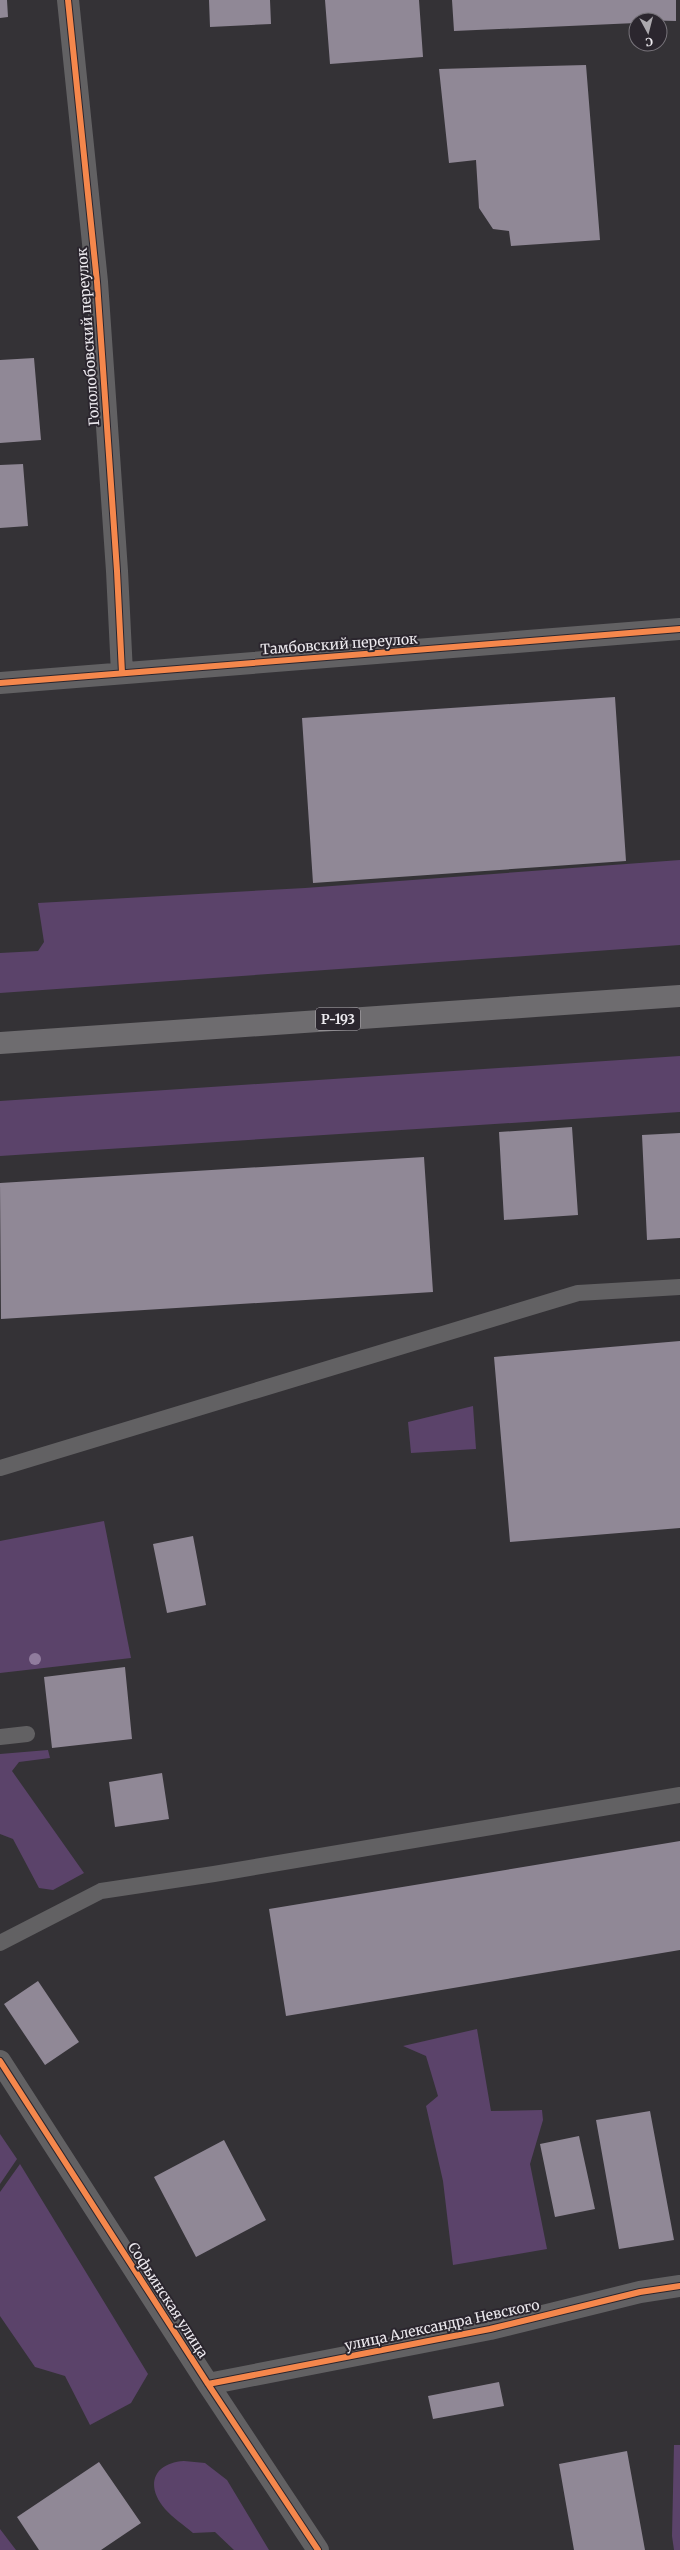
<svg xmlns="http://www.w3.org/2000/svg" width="680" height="2550" font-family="Merriweather,serif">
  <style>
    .green { fill: #5b436a }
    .building { fill: #908896 }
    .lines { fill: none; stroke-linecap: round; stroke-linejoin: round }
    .service { stroke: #626163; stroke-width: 16 }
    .minor { stroke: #626163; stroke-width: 22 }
    .trunk { stroke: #6e6c6f; stroke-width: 22 }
    .cycleway-casing { stroke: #2b262e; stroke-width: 8 }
    .cycleway { stroke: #f5874c; stroke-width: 6 }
    .tree { fill: #907c9d }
    .labels { text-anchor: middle; stroke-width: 4; stroke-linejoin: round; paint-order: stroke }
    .shield { fill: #2b262e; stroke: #b2aeb4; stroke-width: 1 }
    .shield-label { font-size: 13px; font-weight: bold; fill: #ece9ee }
    .street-label { font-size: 14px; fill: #ece9ee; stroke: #2b262e }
  </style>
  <rect width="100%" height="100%" fill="#343236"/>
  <!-- green -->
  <path class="green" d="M680 860V945L0 993V953L38 951 44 942 38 903 305 888Z
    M680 1056V1112L0 1156V1101Z
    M473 1406 476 1449 411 1453 408 1422Z
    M104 1521 131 1658 0 1673V1541Z
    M48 1750 50 1758 19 1762 12 1771 84 1873 53 1890 39 1888 13 1839 0 1834V1754Z
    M477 2029 491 2111 542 2110 543 2120 530 2164 547 2249 453 2265 443 2181 426 2106 438 2096 426 2056 403 2046Z
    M0 2134 17 2159 0 2184Z
    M20 2164 148 2374 131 2403 90 2425 65 2376 35 2367 0 2316V2192Z
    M674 2445H680V2550H674L672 2536Z
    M184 2461 205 2463 227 2480 269 2550H234L215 2532 193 2533C184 2525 173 2518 165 2509 145 2486 153 2463 184 2461Z
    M0 2529 16 2550H0Z"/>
  <!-- building -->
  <path class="building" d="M0 0H7L8 17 0 18Z
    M209 0H270L271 24 210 27Z
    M325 0H419L423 57 330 64Z
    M452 0H676V21L636 20V23L454 31Z
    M586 65 600 240 511 246 509 231 493 229 479 208 476 160 449 163 439 69Z
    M34 358 41 440 0 443V360Z
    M23 464 28 526 0 528V465Z
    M615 697 626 861 313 883 302 718Z
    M572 1127 578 1215 504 1220 499 1132Z
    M680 1133V1238L647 1240 642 1135Z
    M424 1157 433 1292 1 1319 0 1183Z
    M680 1341V1528L510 1542 494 1357Z
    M193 1536 206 1605 167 1613 153 1544Z
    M125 1667 132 1739 52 1748 44 1677Z
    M162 1773 169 1819 115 1827 109 1782Z
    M680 1841V1950L286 2016 269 1909Z
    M38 1981 79 2042 45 2065 4 2004Z
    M650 2111 674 2240 619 2249 596 2120Z
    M579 2136 595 2209 555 2217 540 2144Z
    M224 2140 266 2220 196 2257 154 2177Z
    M499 2382 504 2406 433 2419 428 2396Z
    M627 2451 645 2550H574L559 2464Z
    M99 2462 141 2523 101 2550H39L17 2517Z"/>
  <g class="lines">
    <!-- service -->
    <path class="service" d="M0 1468 578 1293 680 1287
      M0 1737 27 1734
      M0 1943 101 1891 214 1874 680 1795"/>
    <!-- minor -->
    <path class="minor" d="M68 0 97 282 117 571 122 673
      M0 683 680 629
      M0 2061 208 2384 318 2550
      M208 2384 490 2329 640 2292 680 2286"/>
    <!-- trunk -->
    <path class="trunk" d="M0 1043 680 996"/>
    <!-- cycleway casing -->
    <g class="cycleway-casing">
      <path id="cycleway" d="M68 0 97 282 117 571 122 673
        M0 683 680 629
        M0 2061 208 2384 318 2550
        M208 2384 490 2329 640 2292 680 2286"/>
    </g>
    <!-- cycleway -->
    <use href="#cycleway" class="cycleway"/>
  </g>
  <!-- trees -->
  <circle class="tree" cx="35" cy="1659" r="6"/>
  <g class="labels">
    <!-- shield labels -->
    <rect class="shield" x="316" y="1008" width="44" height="22" rx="3"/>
    <g class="shield-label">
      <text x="338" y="1024">Р-193</text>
    </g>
    <!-- street labels -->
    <g class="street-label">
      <text transform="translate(88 337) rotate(-94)" y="5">Гололобовский переулок</text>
      <text transform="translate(339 644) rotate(-4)" y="5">Тамбовский переулок</text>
      <text transform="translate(168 2300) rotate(57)" y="5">Софьинская улица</text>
      <text transform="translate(442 2325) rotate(-12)" y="5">улица Александра Невского</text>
    </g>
  </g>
  <!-- north arrow -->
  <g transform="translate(648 32) rotate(173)"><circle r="19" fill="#2b262e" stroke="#78747b"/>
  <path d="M0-3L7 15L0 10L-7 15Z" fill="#aca9ae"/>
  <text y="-6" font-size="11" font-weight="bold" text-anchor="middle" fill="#ece9ee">С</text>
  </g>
</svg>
